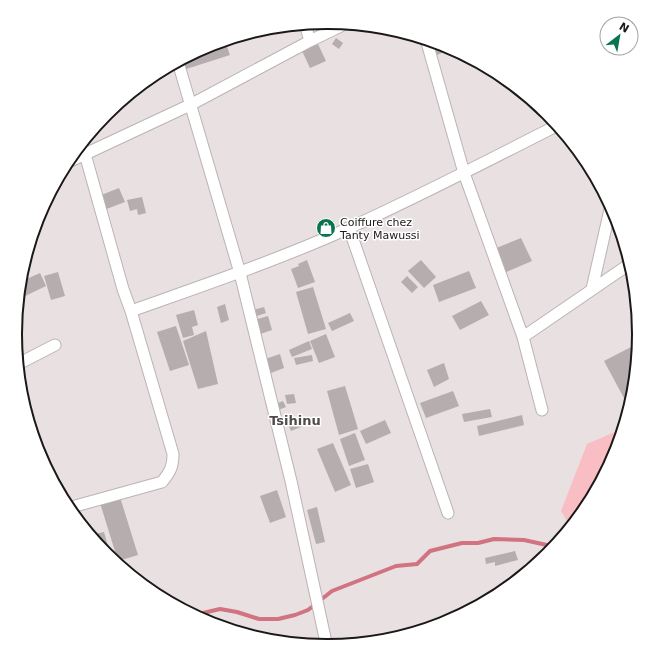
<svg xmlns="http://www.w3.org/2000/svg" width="655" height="669" font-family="'DejaVu Sans',sans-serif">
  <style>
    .green { fill: #f9bec4 }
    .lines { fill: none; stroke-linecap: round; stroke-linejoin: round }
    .stream { stroke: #d17381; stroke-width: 4 }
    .building { fill: #b5adae }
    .minor-casing { stroke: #bbb3b4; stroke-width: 13 }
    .minor { stroke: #fff; stroke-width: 11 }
    .labels { text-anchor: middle; stroke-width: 3; stroke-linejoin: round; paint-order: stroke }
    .poi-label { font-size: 11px; fill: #1b1819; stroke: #fff; text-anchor: start }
    .quarter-label { font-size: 13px; font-weight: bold; fill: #514a4a; stroke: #fff }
    .rim { fill: none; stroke: #1b1819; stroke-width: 2 }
  </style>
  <rect width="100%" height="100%" fill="#e8e0e1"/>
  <!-- green -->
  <path class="green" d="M624 428 616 454 587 508 571 528 561 511 587 444Z"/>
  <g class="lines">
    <!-- stream -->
    <path class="stream" d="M197 618 203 613 220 609 237 612 259 619H278L295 615 308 610 332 591 396 566 417 564 430 551 462 543H478L494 539 524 540 556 547"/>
  </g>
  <!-- building -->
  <path class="building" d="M336 38 343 43 339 49 332 44Z
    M225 41 230 55 180 71 177 62 208 46Z
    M439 43 452 48 433 57 429 48Z
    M318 44 326 61 310 68 302 51Z
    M119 188 125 202 96 213 91 199Z
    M142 197 146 213 138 215 137 209 130 211 127 200Z
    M521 238 532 261 504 273 494 249Z
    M307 260 315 282 298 288 291 269 299 266 298 264Z
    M421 260 436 277 424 288 408 271Z
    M469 271 476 288 439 302 433 285Z
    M58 272 65 296 51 300 44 276Z
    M40 273 46 286 19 299 20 282Z
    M407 276 418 287 412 293 401 282Z
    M313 287 326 329 308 334 296 292Z
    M481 301 489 315 460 330 452 316Z
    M225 304 229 320 221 323 217 307Z
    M264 307 266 313 251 318 249 311Z
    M194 310 198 325 192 327 194 335 183 338 176 315Z
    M350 313 354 321 332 331 328 323Z
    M268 316 272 330 255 336 251 321Z
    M176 326 189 365 170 371 157 332Z
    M206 331 218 384 198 389 183 341Z
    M326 334 335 357 319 363 310 341Z
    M309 341 312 349 292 357 289 350Z
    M633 346 638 356 634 396 625 400 604 361Z
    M280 354 284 368 271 373 269 368 262 360Z
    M312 355 313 361 296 365 294 358Z
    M444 363 449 379 434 387 427 370Z
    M345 386 358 429 339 435 327 391Z
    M453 391 459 406 426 418 420 403Z
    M294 394 296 403 287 404 285 395Z
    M283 401 286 407 278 410 275 404Z
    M490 409 492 417 464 422 462 414Z
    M522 415 524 425 479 436 477 426Z
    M303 417 306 425 291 431 288 424Z
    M385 420 391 433 366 444 360 431Z
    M355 433 365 460 349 466 340 439Z
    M333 443 351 485 335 492 317 449Z
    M368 464 374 482 356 488 350 469Z
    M52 470 55 484 48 471Z
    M277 490 286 517 270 523 260 496Z
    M120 497 138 555 118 561 100 503Z
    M317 507 325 542 316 544 307 510Z
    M104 532 110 553 106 554 90 535Z
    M515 551 518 560 495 566V562L486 564 485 558Z"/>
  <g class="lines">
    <!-- minor casing -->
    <g class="minor-casing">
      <path id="minor" d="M305 24 310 41
        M426 39 464 173 523 337 631 263
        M178 62 240 273 291 481 327 647
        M66 163 190 105 310 41 345 24
        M349 228 448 513
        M592 289 611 205
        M131 311C204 285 278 260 349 228 420 196 489 160 558 125
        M523 337 542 410
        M18 364 55 345
        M68 508 162 482C170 472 173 467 173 454L131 311 123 289 85 154 81 145"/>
    </g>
    <!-- minor -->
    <use href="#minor" class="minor"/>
  </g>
  <!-- icons -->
  <defs>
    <g id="shop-disc" transform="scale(1)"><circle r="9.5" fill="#08754e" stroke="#fff"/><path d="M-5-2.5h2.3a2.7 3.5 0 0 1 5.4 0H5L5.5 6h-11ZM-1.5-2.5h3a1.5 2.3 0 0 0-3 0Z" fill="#fff"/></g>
  </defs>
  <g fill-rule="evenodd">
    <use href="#shop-disc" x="326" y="228"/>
  </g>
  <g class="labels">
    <!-- poi labels -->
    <g class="poi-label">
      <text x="340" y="226">Coiffure chez<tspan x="340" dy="13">Tanty Mawussi</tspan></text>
    </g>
    <!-- quarter labels -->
    <g class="quarter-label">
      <text x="295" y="425">Tsihinu</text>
    </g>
  </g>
  <!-- crop -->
  <path d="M0 0H655V669H0ZM22 334a305 305 0 1 1 610 0a305 305 0 1 1-610 0Z" fill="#fff" fill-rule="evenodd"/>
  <path class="rim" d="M22 334a305 305 0 1 1 610 0a305 305 0 1 1-610 0Z"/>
  <!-- north arrow -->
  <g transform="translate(619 36) rotate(31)"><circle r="19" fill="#ffffff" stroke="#a4a3a3"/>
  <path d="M0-3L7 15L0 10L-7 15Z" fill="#08754e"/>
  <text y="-6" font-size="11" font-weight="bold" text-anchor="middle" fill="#1b1819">N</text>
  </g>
</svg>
